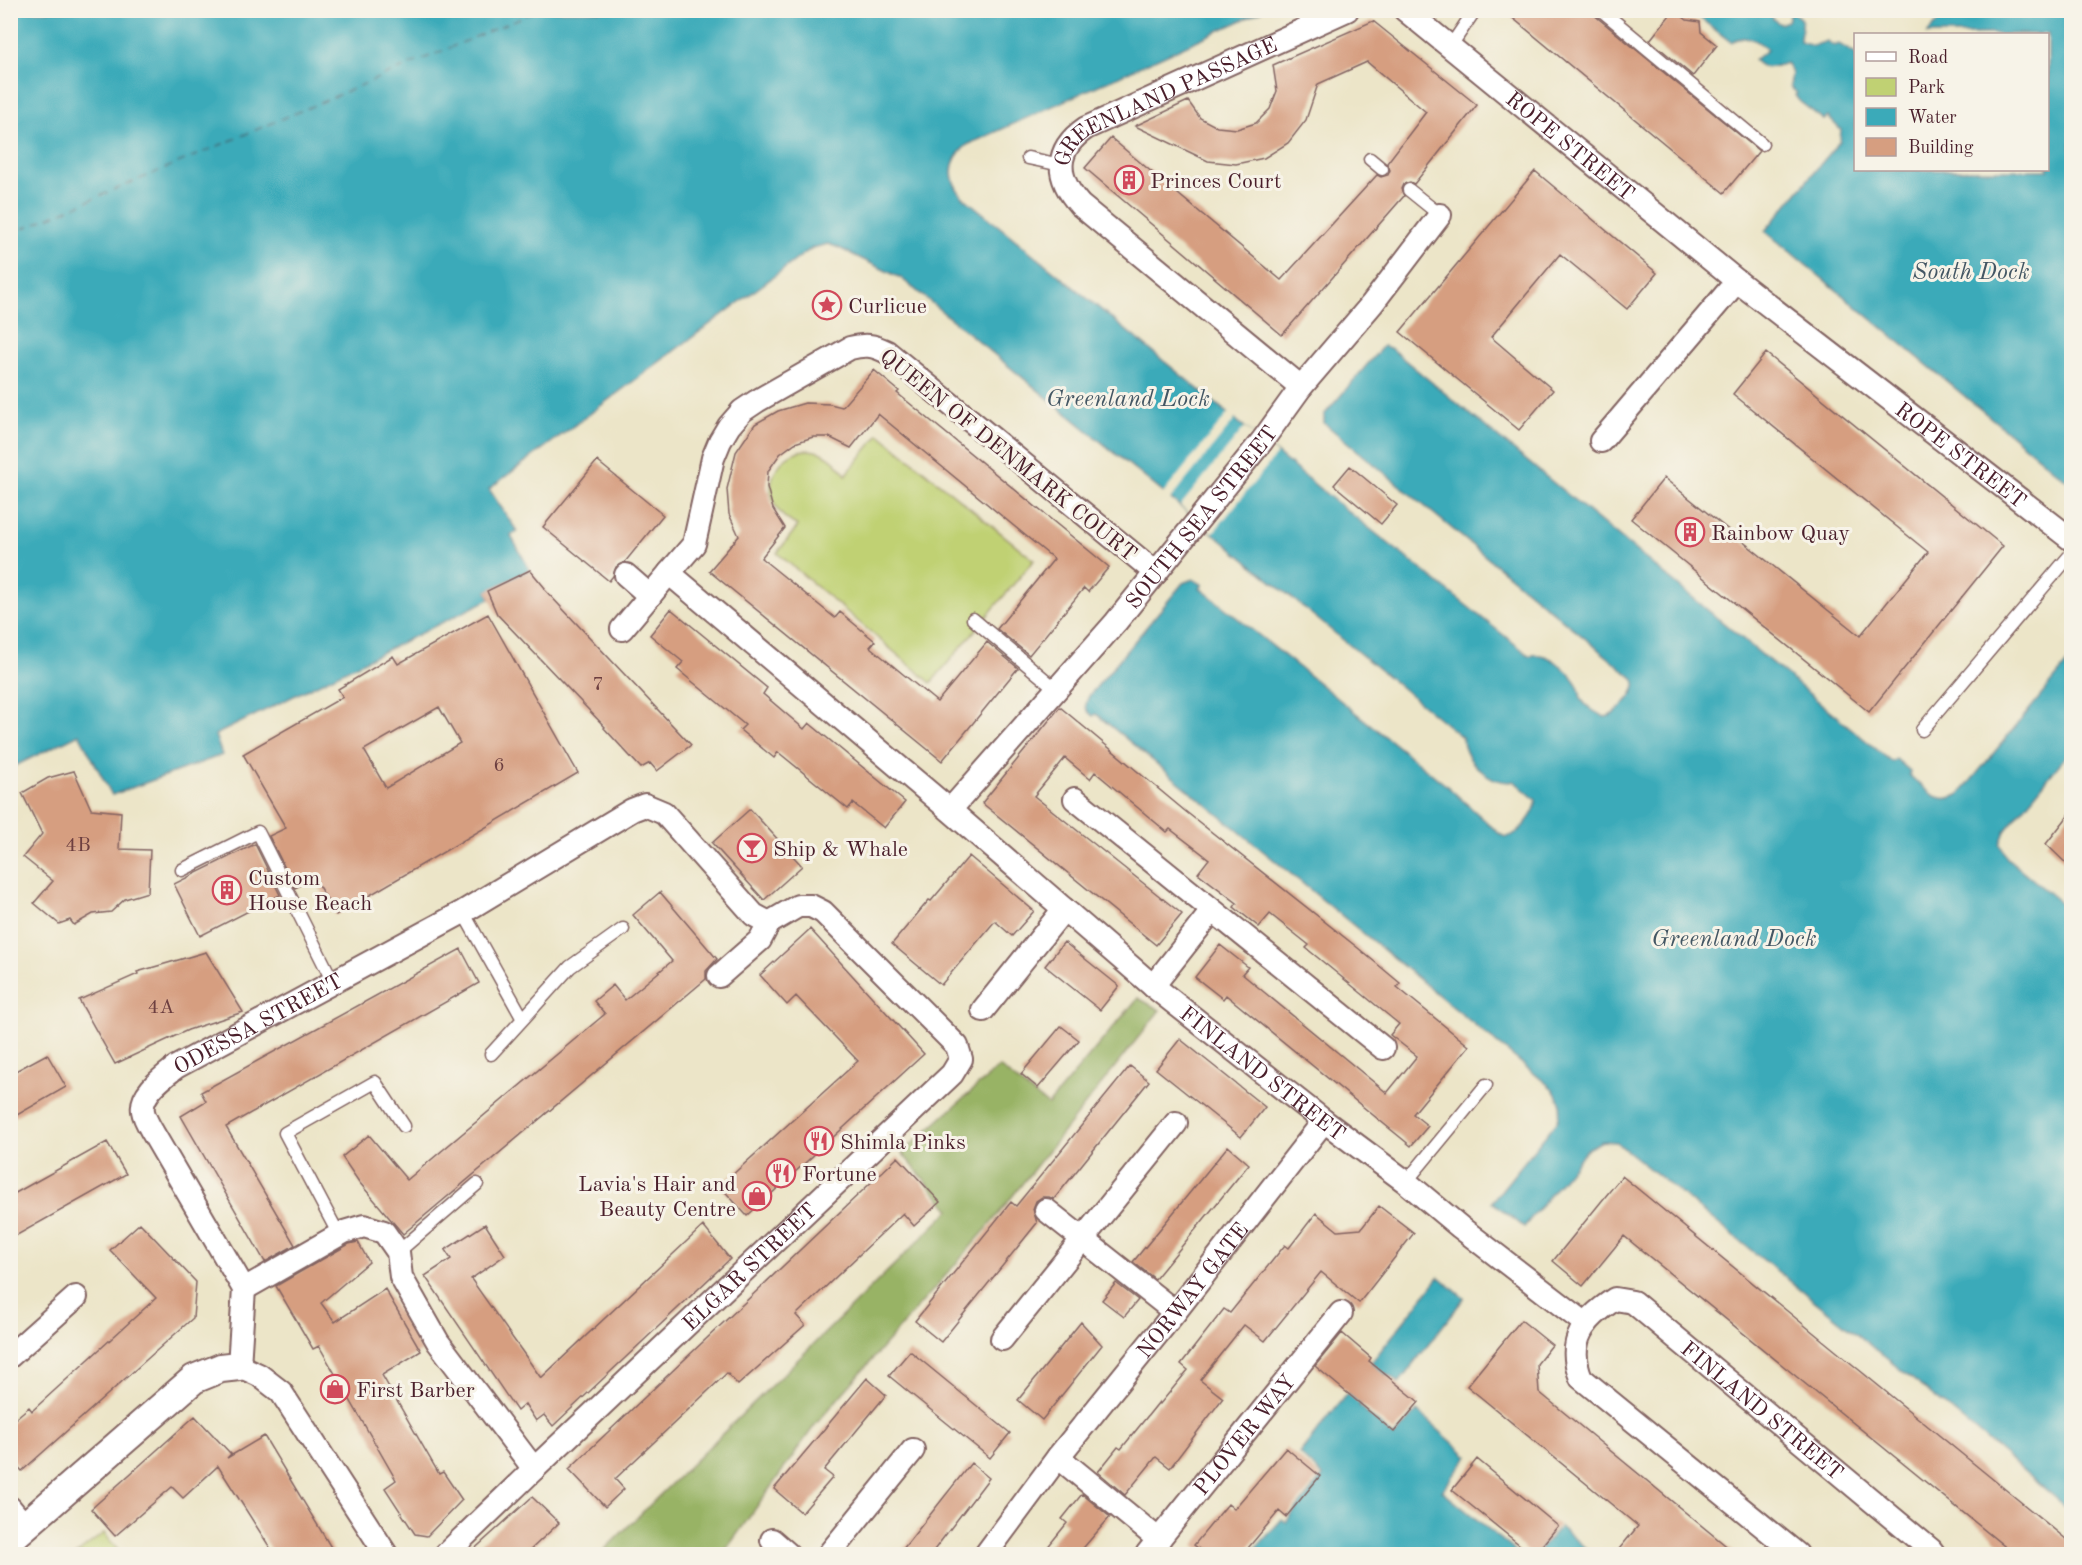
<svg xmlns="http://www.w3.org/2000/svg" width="2082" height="1565" font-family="'Old Standard TT',serif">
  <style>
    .green { fill: #c0d173; stroke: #85784f; stroke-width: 1.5 }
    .forest { fill: #98b365; stroke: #716948; stroke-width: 1.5 }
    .water { fill: #3baab9; stroke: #426472; stroke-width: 1.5 }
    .pier { fill: #ece5c8 }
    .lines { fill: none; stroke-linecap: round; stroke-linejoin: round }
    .ferry { stroke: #445764; stroke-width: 1.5; stroke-dasharray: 8 6; stroke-linecap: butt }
    .building { fill: #d69e80; fill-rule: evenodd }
    .service-casing { stroke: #836462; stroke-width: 15 }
    .minor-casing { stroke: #836462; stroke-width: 26 }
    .tertiary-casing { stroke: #836462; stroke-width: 32 }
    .service { stroke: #fff; stroke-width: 12 }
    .minor { stroke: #fff; stroke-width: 22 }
    .tertiary { stroke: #fff; stroke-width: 28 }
    .labels { text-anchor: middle; stroke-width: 6; stroke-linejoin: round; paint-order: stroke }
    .number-label { font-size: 20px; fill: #6d3f40 }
    .street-label { font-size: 22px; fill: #4a1f2b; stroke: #f7f3e8 }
    .poi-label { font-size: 22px; fill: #4a1f2b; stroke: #f7f3e8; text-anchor: start }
    .water-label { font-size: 24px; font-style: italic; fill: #445764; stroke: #f7f3e8 }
  </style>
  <rect width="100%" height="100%" fill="#f7f3e8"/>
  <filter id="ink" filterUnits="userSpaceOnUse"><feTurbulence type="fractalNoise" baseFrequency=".0167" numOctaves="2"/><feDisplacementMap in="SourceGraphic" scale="12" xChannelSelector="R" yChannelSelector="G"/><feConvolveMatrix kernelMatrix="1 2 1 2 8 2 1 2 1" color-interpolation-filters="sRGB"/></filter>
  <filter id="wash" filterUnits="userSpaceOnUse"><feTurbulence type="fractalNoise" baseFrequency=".008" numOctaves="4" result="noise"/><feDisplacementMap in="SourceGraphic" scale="24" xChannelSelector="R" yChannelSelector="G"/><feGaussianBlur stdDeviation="1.35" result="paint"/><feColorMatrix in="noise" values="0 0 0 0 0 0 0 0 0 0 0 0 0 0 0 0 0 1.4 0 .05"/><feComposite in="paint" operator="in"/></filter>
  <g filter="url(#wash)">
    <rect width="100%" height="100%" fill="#ece5c8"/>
    <!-- green -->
    <path class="green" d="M879 434 1034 560 931 683 777 553 798 526C733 494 801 408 846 475Z
      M104 1533 121 1554H76Z"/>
    <!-- forest -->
    <path class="forest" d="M1138 998 1160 1010 988 1227 815 1425 723 1554H604L603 1551 950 1210 902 1153 999 1067 1048 1105Z"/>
    <!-- water -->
    <path class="water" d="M11 11H1262L967 145C949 160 947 177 962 196L1330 497 1530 656C1547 650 1567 669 1576 683 1580 688 1579 695 1582 700 1586 707 1598 714 1605 717 1614 717 1633 696 1635 687 1636 683 1635 682 1633 678L1324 423V415L1383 346 1390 348 1892 762 1896 759 1910 771 1909 775C1926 789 1937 807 1960 794L2071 659V750L2005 831 2000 844 2007 858 2071 911V1511L1956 1414 1616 1142 1602 1141 1587 1149 1524 1227 1492 1202 1558 1120 1561 1104 1553 1089 1096 714 1093 716C1085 710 1084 705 1089 696L1183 583 1193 579 1203 585 1200 588 1447 786 1501 835 1507 837C1519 835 1537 812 1536 800L1514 781C1493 787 1462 760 1463 738L901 278 837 247 828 244 812 248 489 489 517 531 511 536 530 570 487 591 490 599 215 735 222 755 112 795 79 734 11 768Z
      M1691 11H1769L1773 19 1780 24 1788 21 1791 12C1810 21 1799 29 1800 42L1813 46 1827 41 1834 46 1839 44 1854 53 1856 55V170H2048V34H1927L1947 11H2071V484L1765 231 1840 141 1841 130 1828 117 1824 120 1799 101 1795 95 1797 93 1790 87 1792 72 1786 63C1773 67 1765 72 1754 60L1767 50C1759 39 1743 34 1731 42Z
      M1439 1277 1464 1298 1399 1383 1386 1373 1359 1406 1394 1437 1417 1411 1468 1456 1442 1491 1519 1554H1251L1282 1519 1286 1522 1323 1476 1299 1454Z
      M1560 1527 1593 1554H1536Z"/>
    <!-- pier -->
    <path class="pier" d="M1230 411 1237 417 1169 501 1162 495Z
      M1245 427 1277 454 1213 533 1180 506Z"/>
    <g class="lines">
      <!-- ferry -->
      <path class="ferry" d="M10 234 539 10"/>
    </g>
    <g id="blocks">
      <!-- building -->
      <path class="building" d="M1503 10H1588L1759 151 1724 193Z
        M1674 10 1687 20 1700 22 1701 32 1717 45 1693 76 1650 40Z
        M1373 21 1477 105 1414 184 1410 182 1403 184 1401 189 1404 196 1282 335 1085 168 1111 138 1281 280 1377 175 1381 177 1388 175 1390 170 1387 163 1426 112 1367 62 1318 84 1306 120 1288 143 1264 158 1236 164 1208 161 1135 126 1188 101 1200 118 1217 127 1237 129 1256 123 1270 109 1277 91 1273 65Z
        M1535 171 1657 273 1627 309 1560 254 1491 337 1553 390 1519 430 1400 332Z
        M1766 353 2003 546 1869 712 1631 519 1664 478 1860 636 1928 552 1733 394Z
        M874 370 899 391 897 393 1109 567 1088 592 1084 588 1029 655 997 629 1054 559 878 414 851 448 829 437H813L795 443 780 454 768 471 767 487 773 509 785 528 761 558 835 618 840 612 852 622 875 641 870 647 937 702 987 642 1018 668 942 761 709 571 739 536 729 514 727 489 736 452 755 424 778 411 805 403 830 404 842 407Z
        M597 461 663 515 625 562 616 567 613 576 609 581 543 527Z
        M1350 466 1397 505 1381 524 1334 485Z
        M530 570 545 588 544 589 691 745 657 771 650 763 641 768 604 728 605 727 497 614 487 591Z
        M671 609 767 688 763 694 804 729 809 723 905 802 884 828 853 803 848 809 778 752 774 758 740 730 745 725 677 669 683 662 650 635Z
        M488 614 578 773 336 915 314 878 295 888 269 836 286 828 243 754 343 697 338 689 393 656 398 664ZM439 707 460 743 386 788 364 750Z
        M1060 707 1185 811 1358 948 1400 983 1397 987 1469 1046 1413 1114 1428 1126 1411 1146 1226 995 1223 999 1195 977 1220 945 1248 967 1242 974 1387 1093 1417 1056 1390 1035 1399 1024 1306 948 1309 945 1270 914 1259 927 1234 907 1237 903 1198 873 1209 859 1170 829 1167 832 1095 772 1090 779 1065 758 1034 796 1182 914 1156 945 982 803Z
        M74 771 91 809 121 812 119 849 150 850 148 892 125 899 111 912 93 914 74 925 70 920 59 924 34 903 53 881 23 857 42 834 22 793 48 778Z
        M750 809 802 866 764 900 712 843Z
        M2072 811V869L2046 844Z
        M255 844 280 895 200 936 174 884Z
        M969 856 1034 911 1012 936 995 921 941 985 892 944 929 900 931 901Z
        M660 892 717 959 706 971V979L403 1234 359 1182 342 1157 369 1135 407 1180 605 1014 594 1001 613 985 625 1000 672 961 633 915Z
        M810 929 924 1054 747 1216 720 1186 858 1061 796 996 787 1005 760 975Z
        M1064 942 1119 986 1100 1010 1045 966Z
        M461 949 479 983 226 1127 295 1245 265 1262 181 1116 206 1101 201 1092Z
        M206 952 243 1012 188 1030 115 1064 79 1000 138 974 137 972Z
        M1061 1026 1079 1040 1038 1088 1021 1074Z
        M1180 1039 1265 1107 1241 1137 1156 1069Z
        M47 1054 66 1087 10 1119V1074Z
        M1130 1066 1149 1081 1054 1199 1049 1197H1042L1036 1201 1033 1209 1037 1223 941 1342 915 1321 1011 1202 1016 1206Z
        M107 1142 126 1174 10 1239V1196Z
        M1228 1146 1249 1164 1155 1279 1133 1262Z
        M898 1157 940 1202 914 1226 903 1213 796 1315 805 1325 738 1385 727 1373 615 1479 624 1489 605 1507 569 1469Z
        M1622 1176 2072 1544V1554H2014L1624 1236 1583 1286 1553 1261Z
        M1379 1206 1414 1233 1359 1303 1321 1272 1265 1341 1244 1325 1200 1380 1223 1398 1170 1468 1156 1457 1125 1495 1098 1472 1118 1447 1121 1449 1159 1402 1160 1404 1188 1370 1181 1364 1224 1309 1230 1313 1285 1245 1289 1248 1316 1213 1338 1231 1361 1229Z
        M140 1223 196 1282 193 1318 22 1471 10 1458V1423L29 1407 32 1411 156 1298 110 1250Z
        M485 1224 505 1255 471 1279 541 1378 703 1226 730 1259 553 1426 544 1415 536 1421 525 1404 517 1411 425 1276 451 1259 445 1250Z
        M358 1242 369 1262 321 1303 335 1322 385 1289 421 1351 382 1375 439 1474 443 1472 462 1500 427 1536 415 1534 385 1488 396 1480 319 1346 313 1349 276 1286 349 1244Z
        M1116 1283 1138 1300 1124 1317 1102 1300Z
        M1521 1320 1552 1345 1537 1364 1539 1392 1736 1554H1615L1638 1526 1467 1386Z
        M1081 1322 1102 1345 1042 1420 1018 1400Z
        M1342 1333 1371 1358 1369 1361 1419 1402 1394 1432 1315 1366Z
        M910 1351 1010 1433 990 1458 889 1376Z
        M867 1378 886 1395 824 1470 833 1477 802 1513 774 1489Z
        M195 1416 231 1454 227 1458 264 1436 335 1554H274L218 1466 183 1498 172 1487 115 1536 91 1509Z
        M1286 1448 1320 1476 1286 1517 1279 1511 1243 1554H1206L1194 1545 1228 1504 1234 1509Z
        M1477 1459 1558 1526 1535 1554H1531L1452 1490Z
        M971 1463 989 1478 931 1554H899Z
        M1082 1494 1110 1517 1078 1554H1042L1067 1523 1062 1519Z
        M532 1497 559 1523 526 1554H469Z"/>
    </g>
  </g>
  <g filter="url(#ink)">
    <use href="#blocks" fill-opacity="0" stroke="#836462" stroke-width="1.5"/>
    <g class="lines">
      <!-- service casing -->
      <g class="service-casing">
        <path id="service" d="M1601 10 1762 144
          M1450 47 1475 10
          M1028 158 1061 165
          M1370 159 1382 169
          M1409 190 1440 215
          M973 619 1056 689
          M1922 730 2072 553
          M182 870 258 832 333 982
          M463 912 523 1019 570 967 623 929
          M491 1054 523 1019
          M1406 1182 1486 1085
          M339 1235 285 1133 375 1082 404 1126
          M398 1252 477 1184"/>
      </g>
      <!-- minor casing -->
      <g class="minor-casing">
        <g id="minor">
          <path id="s1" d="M1405 10 1737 281 2072 540"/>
          <path id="s2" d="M1301 387 1080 205C1055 177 1054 150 1086 128L1347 10"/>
          <path d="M1601 441 1737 281"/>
          <path id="s3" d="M1156 573 887 352C873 345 865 344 850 348L757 401 742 411 729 426 720 441 713 458 694 544 669 573 945 806 1153 986 1324 1121 1406 1182 1460 1227 1586 1324"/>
          <path d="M626 575 650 596"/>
          <path d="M622 629 669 573"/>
          <path d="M1075 799 1383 1048"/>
          <path id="s4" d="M950 810 1116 622 1262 441 1301 387 1372 304 1440 215"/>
          <path d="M1153 986 1212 911"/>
          <path d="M983 1010 1064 909"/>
          <path d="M1046 1210 1175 1312"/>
          <path id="s5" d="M244 1289 344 1232 364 1226 384 1232 398 1252 401 1277 438 1342 534 1469 952 1074 961 1059 957 1046 823 912 811 906H798L769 923 760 940 719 976"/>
          <path d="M1002 1339 1176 1123"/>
          <path d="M10 1356 76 1297"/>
          <path d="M10 1508 25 1526"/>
          <path d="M772 1540 788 1554"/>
          <path id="s6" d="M1159 1540 1058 1457 1175 1312 1324 1121"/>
          <path id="s7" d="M386 1554 281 1392 259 1375 239 1366 244 1289 153 1133C149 1126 144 1118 143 1111 140 1093 164 1077 176 1067L463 912 632 810 645 805 664 813 754 915 769 923"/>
          <path d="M446 1554 534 1469"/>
          <path d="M829 1554 913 1450"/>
          <path d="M986 1554 1058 1457"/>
          <path id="s8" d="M1147 1554 1341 1313"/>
          <path id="s9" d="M1797 1554 1581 1378C1566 1341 1584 1319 1615 1299L1633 1302 1931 1550 1934 1554"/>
        </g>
      </g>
      <!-- tertiary casing -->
      <g class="tertiary-casing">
        <path id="tertiary" d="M10 1539 194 1379 221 1368 239 1366"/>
      </g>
      <!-- service -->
      <use href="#service" class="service"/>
      <!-- minor -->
      <use href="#minor" class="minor"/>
      <!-- tertiary -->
      <use href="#tertiary" class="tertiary"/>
    </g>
  </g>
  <!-- icons -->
  <defs>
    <g id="building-ring" transform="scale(1.5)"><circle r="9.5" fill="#f7f3e8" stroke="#d1495b" stroke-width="1.5"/><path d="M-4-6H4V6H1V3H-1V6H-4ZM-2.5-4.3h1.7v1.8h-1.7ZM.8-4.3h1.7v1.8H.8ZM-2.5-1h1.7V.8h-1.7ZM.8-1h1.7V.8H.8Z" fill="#d1495b"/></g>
    <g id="sight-ring" transform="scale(1.5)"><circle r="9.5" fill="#f7f3e8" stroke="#d1495b" stroke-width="1.5"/><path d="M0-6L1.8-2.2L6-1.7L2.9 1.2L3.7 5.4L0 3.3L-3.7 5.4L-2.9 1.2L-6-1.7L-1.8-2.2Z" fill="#d1495b"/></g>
    <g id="bar-ring" transform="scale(1.5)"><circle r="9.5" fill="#f7f3e8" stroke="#d1495b" stroke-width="1.5"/><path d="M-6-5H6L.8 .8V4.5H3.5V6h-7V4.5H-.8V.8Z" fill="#d1495b"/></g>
    <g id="restaurant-ring" transform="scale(1.5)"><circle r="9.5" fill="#f7f3e8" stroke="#d1495b" stroke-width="1.5"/><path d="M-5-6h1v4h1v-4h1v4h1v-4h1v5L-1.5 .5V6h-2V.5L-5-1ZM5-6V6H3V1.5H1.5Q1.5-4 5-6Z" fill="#d1495b"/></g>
    <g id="shop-ring" transform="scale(1.5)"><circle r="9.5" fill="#f7f3e8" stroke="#d1495b" stroke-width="1.5"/><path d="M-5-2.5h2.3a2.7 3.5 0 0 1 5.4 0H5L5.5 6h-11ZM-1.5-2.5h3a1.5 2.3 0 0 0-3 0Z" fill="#d1495b"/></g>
  </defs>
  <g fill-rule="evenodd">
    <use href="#building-ring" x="1129" y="180"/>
    <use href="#sight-ring" x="827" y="305"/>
    <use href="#building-ring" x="1690" y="532"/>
    <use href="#bar-ring" x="752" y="848"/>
    <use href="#building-ring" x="227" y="890"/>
    <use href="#restaurant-ring" x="819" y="1141"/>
    <use href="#restaurant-ring" x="781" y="1173"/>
    <use href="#shop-ring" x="757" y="1196"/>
    <use href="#shop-ring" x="335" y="1389"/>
  </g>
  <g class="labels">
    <!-- number labels -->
    <g class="number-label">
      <text x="598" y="690">7</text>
      <text x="499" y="771">6</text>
      <text x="78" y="851">4B</text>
      <text x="161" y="1013">4A</text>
    </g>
    <!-- street labels -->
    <g class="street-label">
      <text dy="8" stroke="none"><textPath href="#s2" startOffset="458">GREENLAND PASSAGE</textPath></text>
      <text dy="8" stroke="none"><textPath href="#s1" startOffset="214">ROPE STREET</textPath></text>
      <text transform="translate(1009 454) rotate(39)" y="8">QUEEN OF DENMARK COURT</text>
      <text dy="8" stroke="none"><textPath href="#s1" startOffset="712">ROPE STREET</textPath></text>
      <text dy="8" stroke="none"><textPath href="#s4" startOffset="386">SOUTH SEA STREET</textPath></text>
      <text dy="8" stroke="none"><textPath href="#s7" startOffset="675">ODESSA STREET</textPath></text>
      <text dy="8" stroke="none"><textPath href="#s3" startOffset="1470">FINLAND STREET</textPath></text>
      <text dy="8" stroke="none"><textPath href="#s5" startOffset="736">ELGAR STREET</textPath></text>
      <text dy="8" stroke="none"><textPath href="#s6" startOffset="345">NORWAY GATE</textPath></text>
      <text dy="8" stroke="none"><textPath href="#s9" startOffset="561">FINLAND STREET</textPath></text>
      <text dy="8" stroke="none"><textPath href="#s8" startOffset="154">PLOVER WAY</textPath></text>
    </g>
    <!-- poi labels -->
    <g class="poi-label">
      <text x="1150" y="188">Princes Court</text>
      <text x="848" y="313">Curlicue</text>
      <text x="1711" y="540">Rainbow Quay</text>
      <text x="773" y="856">Ship &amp; Whale</text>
      <text x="248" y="885">Custom<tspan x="248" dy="25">House Reach</tspan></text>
      <text x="840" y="1149">Shimla Pinks</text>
      <text x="802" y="1181">Fortune</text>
      <text x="736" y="1191" text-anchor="end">Lavia's Hair and<tspan x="736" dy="25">Beauty Centre</tspan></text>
      <text x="356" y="1397">First Barber</text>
    </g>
    <!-- water labels -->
    <g class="water-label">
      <text x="1971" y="279">South Dock</text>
      <text x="1128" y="406">Greenland Lock</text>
      <text x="1734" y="946">Greenland Dock</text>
    </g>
  </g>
  <!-- margin -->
  <rect width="2082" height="1565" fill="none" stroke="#f7f3e8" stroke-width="36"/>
  <!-- legend -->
  <rect x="1854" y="33" width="195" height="138" fill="#f7f3e8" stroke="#b29e9c" stroke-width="1.5"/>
  <rect x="1866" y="52" width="30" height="9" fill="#ffffff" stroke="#b29e9c" stroke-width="1.5"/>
  <text x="1908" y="63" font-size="18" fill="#4a1f2b">Road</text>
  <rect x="1866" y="78" width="30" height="18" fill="#c0d173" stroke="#b29e9c" stroke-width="1.5"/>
  <text x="1908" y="93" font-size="18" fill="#4a1f2b">Park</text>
  <rect x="1866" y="108" width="30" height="18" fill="#3baab9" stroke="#b29e9c" stroke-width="1.5"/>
  <text x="1908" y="123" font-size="18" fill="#4a1f2b">Water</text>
  <rect x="1866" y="138" width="30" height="18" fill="#d69e80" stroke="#b29e9c" stroke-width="1.5"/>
  <text x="1908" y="153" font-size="18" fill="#4a1f2b">Building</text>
</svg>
